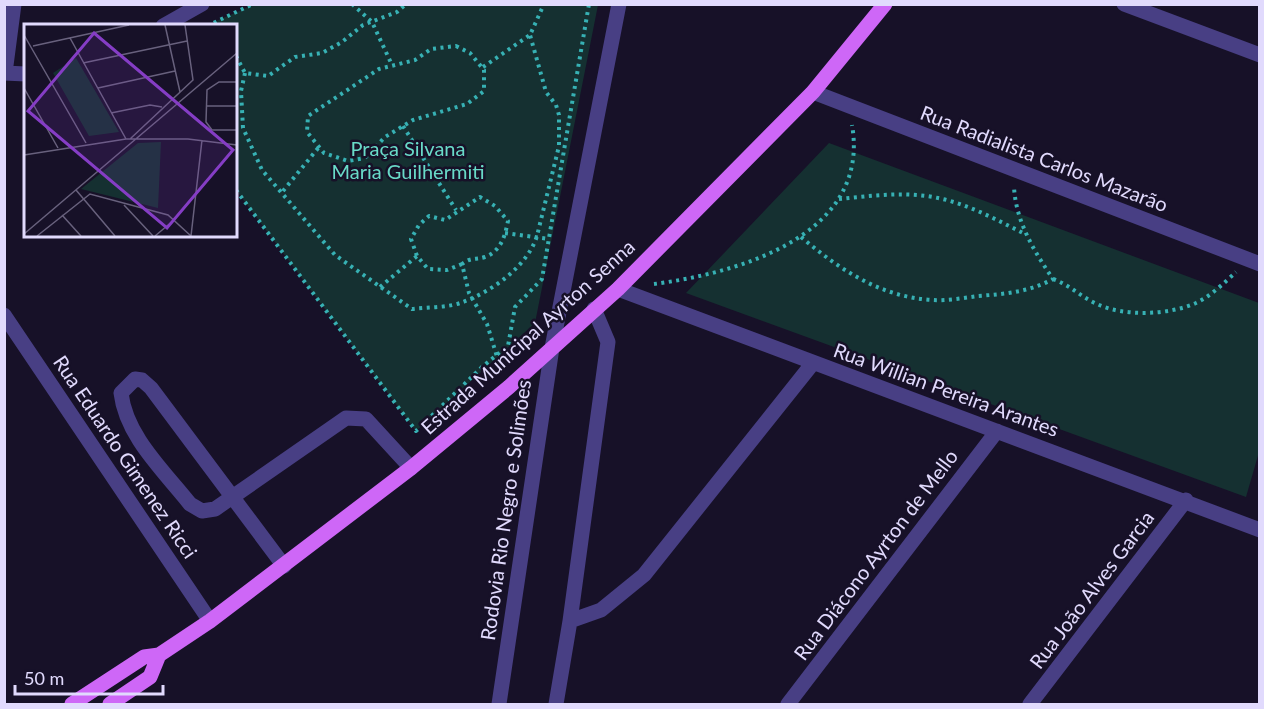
<svg xmlns="http://www.w3.org/2000/svg" width="1264" height="709" font-family="Lato,sans-serif">
  <style>
    .green { fill: #153031 }
    .lines { fill: none; stroke-linecap: round; stroke-linejoin: round }
    .path { stroke: #37b1b4; stroke-width: 4; stroke-dasharray: 3 4.5; stroke-linecap: butt }
    .minor { stroke: #483f84; stroke-width: 15 }
    .major { stroke: #ce67f7; stroke-width: 15 }
    .labels { text-anchor: middle; stroke-width: 5; stroke-linejoin: round; paint-order: stroke }
    .park-label { font-size: 20px; fill: #69dac8; stroke: #171128 }
    .street-label { font-size: 20px; fill: #e1dafd; stroke: #171128 }
    .inset-road { fill: none; stroke: #68617d; stroke-width: 1.5 }
    .view { fill: #853dc5; fill-opacity: 0.15; stroke: #853dc5; stroke-width: 3 }
    .inset-edge { fill: none; stroke: #e1dafd; stroke-width: 3 }
  </style>
  <rect width="100%" height="100%" fill="#171128"/>
  <!-- green -->
  <path class="green" d="M253 5H598L535 323 416 431 236 190V26L207 25Z
    M829 143 1259 303V452L1246 497 686 293Z"/>
  <g class="lines">
    <!-- path -->
    <path class="path" d="M352 4 372 22 392 65
      M207 26 253 4
      M456 46 470 53 484 70V91L467 104 413 120 385 137 365 158 348 161 324 153 307 132 308 116 379 69 415 60 431 49Z
      M236 56 245 73 268 76 295 57 322 53 342 42 363 25 397 12 406 4
      M483 67 530 35 544 4
      M245 73 241 91 243 128 262 170 335 255 412 309C428 307 448 308 463 302 492 291 527 267 537 236L559 146V115L556 105 546 92 530 35
      M403 126 456 210
      M236 190 416 431 482 367 508 346 515 307 542 279 589 4
      M283 191 319 147
      M839 199C871 196 905 191 938 198 968 204 997 220 1025 234
      M505 233 549 239
      M801 237C839 269 880 297 932 300 946 301 963 298 978 296 1005 294 1029 292 1053 279 1034 251 1016 222 1014 187
      M462 264 447 270 428 269 417 256 411 239 419 225 429 216 445 220 480 197 495 206 508 221C505 236 501 251 485 257 475 260 471 257 462 264L469 293 487 324 502 373
      M1053 279C1070 285 1081 297 1097 304 1124 317 1169 315 1196 303 1211 296 1225 282 1236 272
      M654 284C739 273 871 235 852 125
      M380 287 417 256"/>
    <!-- minor -->
    <path class="minor" d="M1124 4 1260 55
      M163 26 202 4
      M4 73 26 74
      M5 73 14 4
      M813 92 1260 264
      M618 289 1260 530
      M4 315 210 621
      M284 566 151 388 142 380 135 379 121 393C126 436 163 470 190 504L202 511 215 509 346 418 366 419 411 468
      M570 621 601 610 644 575 813 363
      M499 704 552 348 619 4
      M556 704 570 621 608 342 594 309
      M788 704 997 431
      M1030 704 1186 500"/>
    <!-- major -->
    <path class="major" d="M72 704 144 657 159 655 210 621 411 468 509 387 618 289 813 92 885 4
      M110 704 150 677 159 655"/>
  </g>
  <g class="labels">
    <!-- park labels -->
    <g class="park-label">
      <text x="408" y="156">Praça Silvana<tspan x="408" dy="23">Maria Guilhermiti</tspan></text>
    </g>
    <!-- street labels -->
    <g class="street-label">
      <text transform="translate(1044 159) rotate(21)" y="7">Rua Radialista Carlos Mazarão</text>
      <text transform="translate(528 337) rotate(-42)" y="7">Estrada Municipal Ayrton Senna</text>
      <text transform="translate(946 390) rotate(20)" y="7">Rua Willian Pereira Arantes</text>
      <text transform="translate(125 457) rotate(56)" y="7">Rua Eduardo Gimenez Ricci</text>
      <text transform="translate(506 510) rotate(-82)" y="7">Rodovia Rio Negro e Solimões</text>
      <text transform="translate(876 555) rotate(-53)" y="7">Rua Diácono Ayrton de Mello</text>
      <text transform="translate(1092 590) rotate(-53)" y="7">Rua João Alves Garcia</text>
    </g>
  </g>
  <!-- overview -->
  <g transform="translate(24 24)">
    <rect width="213" height="213" fill="#171128"/>
    <path d="M52 34 95 108 65 112 29 49ZM137 118 134 184 57 165 114 119Z" fill="#153031"/>
    <path class="inset-road" d="M141 1 156 68M0 11 62 119M46 14 102 115M9 22 105 1M59 39 163 17M213 58H195L183 66 182 98 188 106H213M0 64 34 124M74 64 151 47M183 82H213M87 89 126 81 138 83M106 115 169 56 161 1M0 131 102 115H164L213 121M52 166 91 212M100 181 129 212M38 191 57 212M0 210 213 29M13 212 66 170 144 191 167 212M131 212 150 196M167 212 178 116"/>
    <path class="view" d="M70 9 209 126 143 204 4 87Z"/>
    <rect width="213" height="213" class="inset-edge"/>
  </g>
  <!-- border -->
  <rect width="1264" height="709" fill="none" stroke="#e1dafd" stroke-width="12"/>
  <!-- scale -->
  <path d="M15 685v9h148v-9" fill="none" stroke="#e1dafd" stroke-width="3"/>
  <text x="24" y="685" font-size="18" fill="#e1dafd" stroke="#171128" stroke-width="4.5" paint-order="stroke">50 m</text>
</svg>
